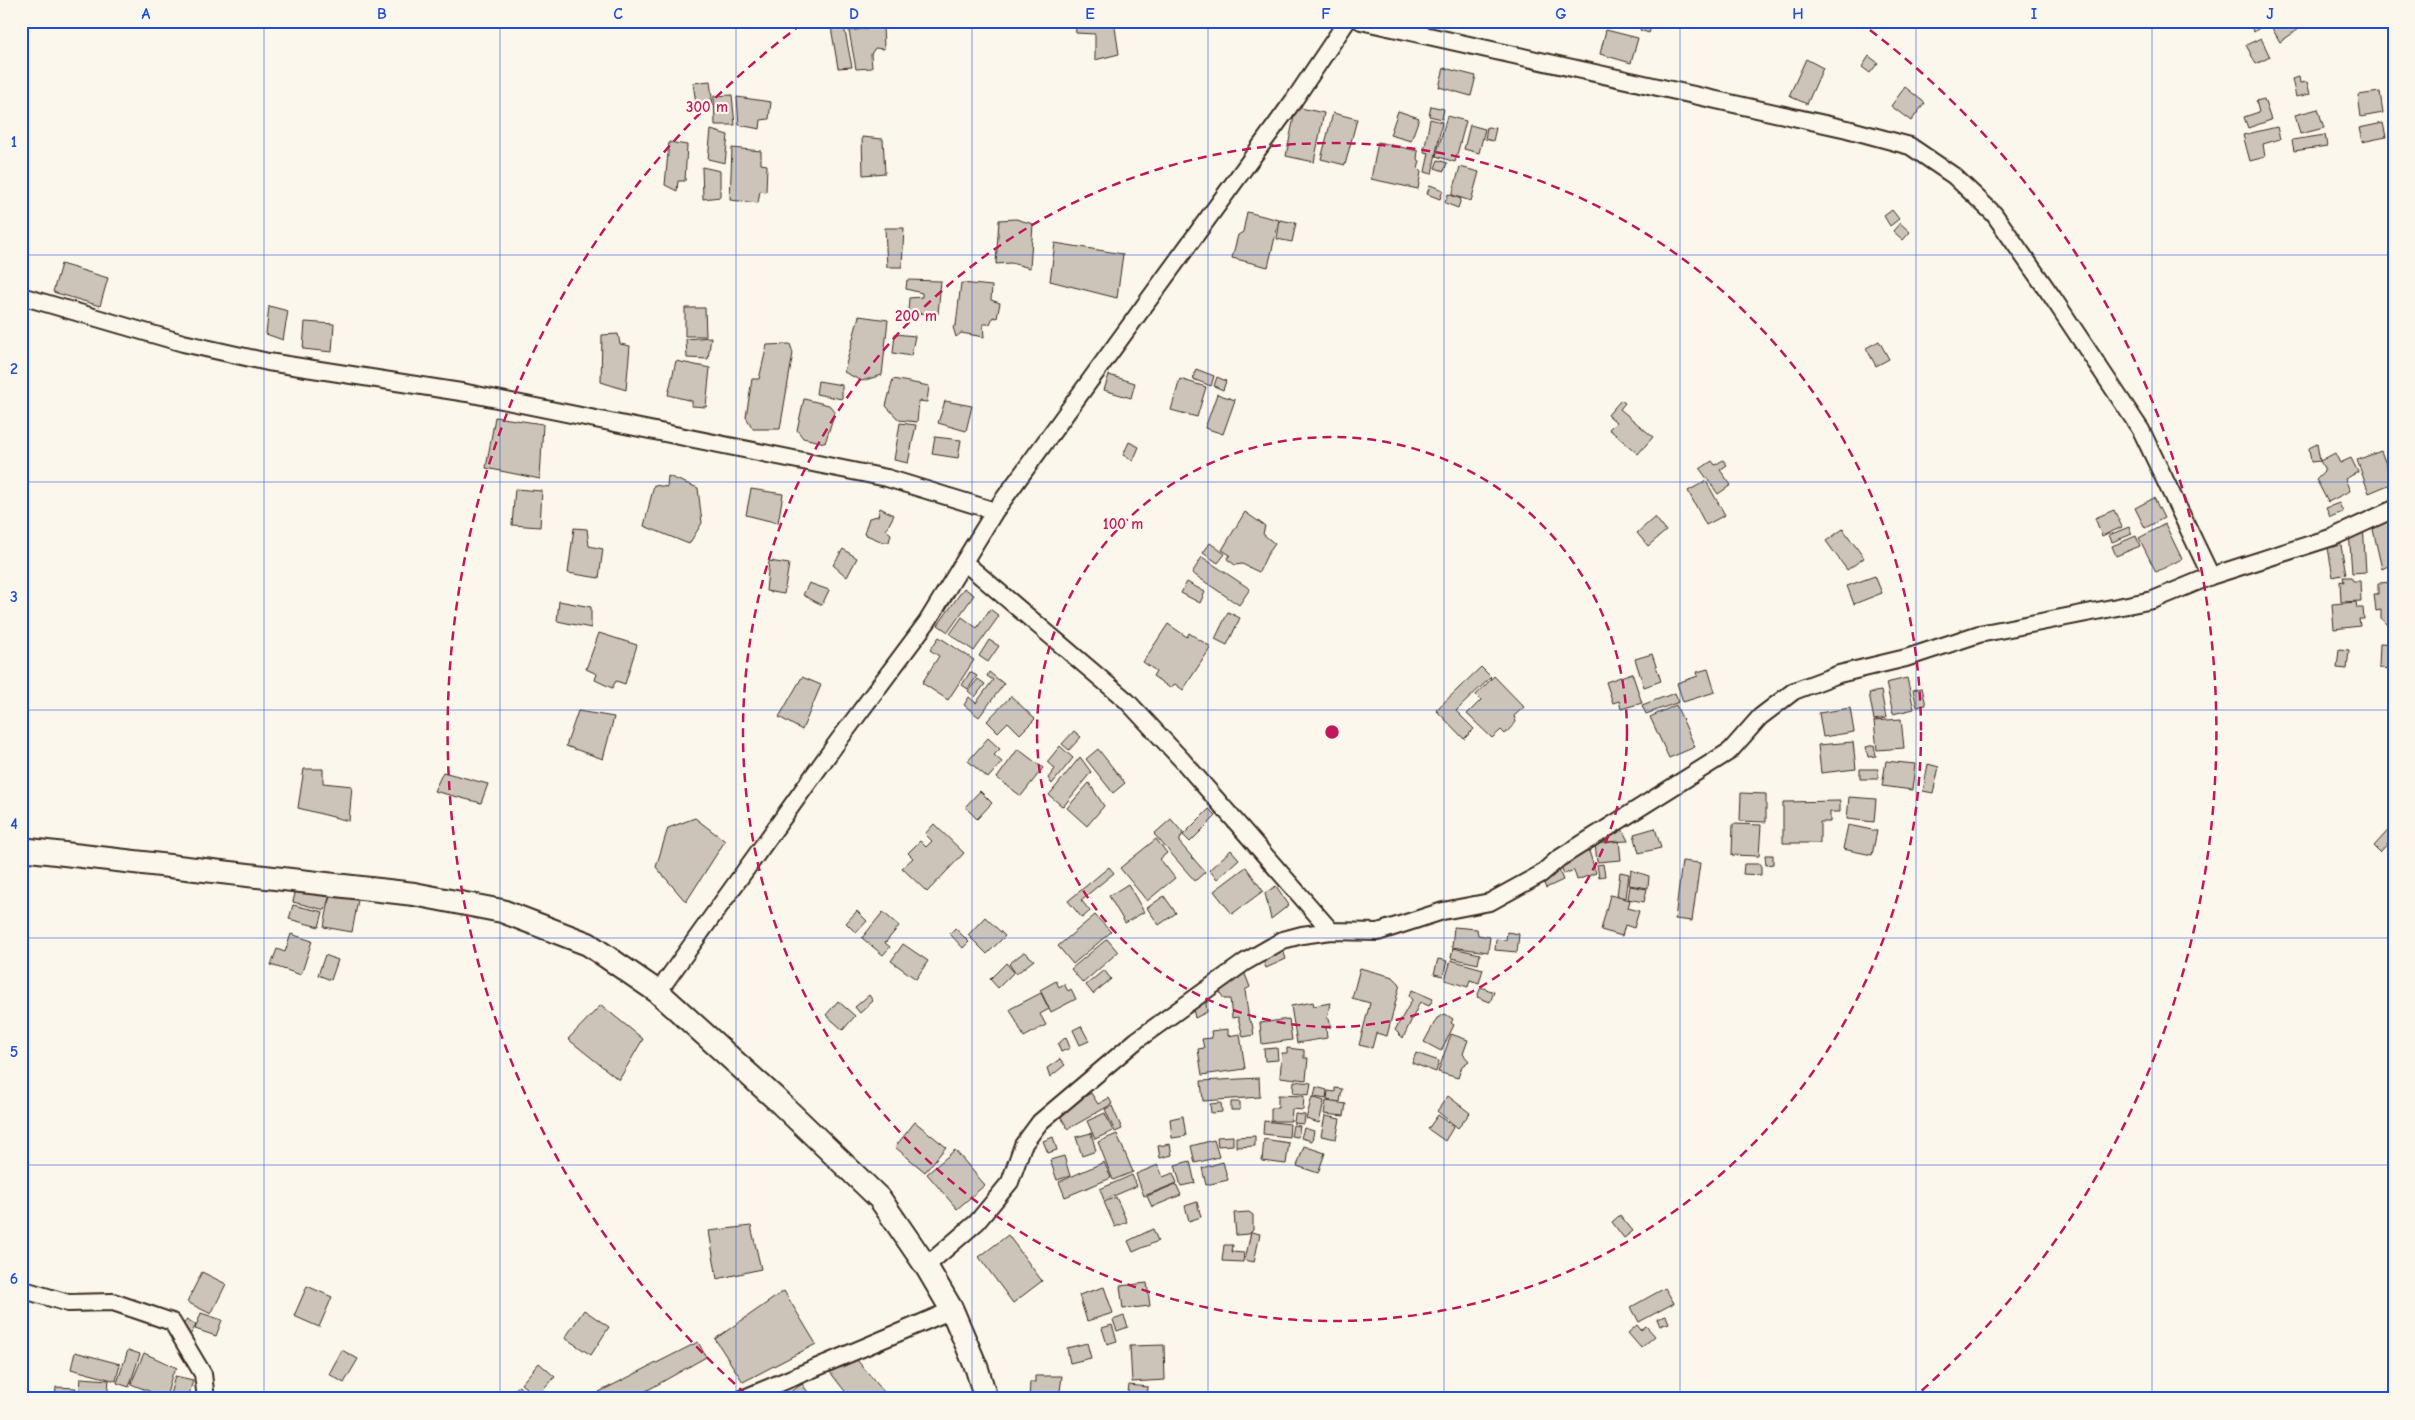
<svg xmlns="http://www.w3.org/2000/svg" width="2415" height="1420" font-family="'Comic Neue',sans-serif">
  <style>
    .building { fill: #ccc4b9; stroke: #3b2a1e }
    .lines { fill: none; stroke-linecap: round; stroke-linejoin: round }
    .minor-casing { stroke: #3b2a1e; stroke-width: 20 }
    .secondary-casing { stroke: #3b2a1e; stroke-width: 26 }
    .minor { stroke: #fbf7ec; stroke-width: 16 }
    .secondary { stroke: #fbf7ec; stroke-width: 22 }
    .grid { fill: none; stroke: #1d4ed8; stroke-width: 1; stroke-opacity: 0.55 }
    .ring { fill: none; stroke: #c2185b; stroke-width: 2.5; stroke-dasharray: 9 6 }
    .centre { fill: #c2185b; stroke: #fbf7ec; stroke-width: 2.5 }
    .ring-label { font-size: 15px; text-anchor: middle; font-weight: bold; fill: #c2185b; stroke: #fbf7ec; stroke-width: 4.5; stroke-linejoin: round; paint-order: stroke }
    .neatline { fill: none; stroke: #1d4ed8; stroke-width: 2 }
    .grid-label { font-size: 16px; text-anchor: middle; font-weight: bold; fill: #1d4ed8 }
  </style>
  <rect width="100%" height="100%" fill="#fbf7ec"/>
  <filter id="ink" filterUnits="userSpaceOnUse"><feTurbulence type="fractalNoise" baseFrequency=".02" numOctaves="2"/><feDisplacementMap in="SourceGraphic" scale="10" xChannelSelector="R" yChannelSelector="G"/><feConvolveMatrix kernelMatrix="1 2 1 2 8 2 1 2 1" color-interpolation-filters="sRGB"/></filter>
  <g filter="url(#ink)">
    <!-- building -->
    <path class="building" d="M830 21H843L852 67 838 68Z
      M1087 21H1114L1119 54 1095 60V34L1076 33 1075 23Z
      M1643 21H1653L1649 33 1640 30Z
      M2259 21 2262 26 2254 32 2247 22Z
      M2281 21H2294L2299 29 2280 42 2272 28Z
      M883 26 884 49 875 48 871 54 872 68 856 69 849 31Z
      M1606 30 1638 38 1631 63 1600 54Z
      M2261 38 2270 57 2256 64 2246 45Z
      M1869 56 1878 63 1870 73 1862 67Z
      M1806 59 1823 68 1807 104 1789 96Z
      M1444 68 1476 76 1471 96 1439 87Z
      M2299 77 2300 83 2307 82 2310 94 2296 97 2292 79Z
      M710 81 713 106 697 110 693 83Z
      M1905 87 1925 103 1911 121 1891 106Z
      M2380 92 2383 113 2361 117 2358 95Z
      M732 95 735 125H715L714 96Z
      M737 97 771 102 769 119 761 120 760 129 739 125Z
      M2264 99 2271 120 2248 128 2244 117 2259 112 2256 101Z
      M1431 106 1444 109 1442 119 1429 116Z
      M1296 107 1324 113 1314 162 1286 156Z
      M2318 109 2324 128 2300 134 2295 115Z
      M1398 111 1419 118 1411 141 1390 135Z
      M1333 113 1357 119 1345 165 1321 159Z
      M1447 116 1466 121 1455 162 1436 156Z
      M1430 119 1442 122 1432 174 1425 172 1429 153 1424 152Z
      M2383 123 2386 137 2362 142 2359 128Z
      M1470 125 1485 129 1479 153 1464 149Z
      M1487 127 1496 128 1493 141 1485 139Z
      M2277 127 2280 139 2263 144 2265 157 2250 161 2243 135Z
      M711 130 728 135 725 163 708 159Z
      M2325 135 2327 146 2294 151 2292 140Z
      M862 137 883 139 885 173 863 175Z
      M669 142 687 145 685 181H678L677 191 665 185Z
      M1378 142 1418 151 1417 159 1420 161 1418 169 1421 172 1418 189 1371 179Z
      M732 148 761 151V164L767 165 766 192 760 191 758 203 730 200Z
      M1438 160 1447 163 1444 171 1435 168Z
      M702 167 720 171V197L703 199Z
      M1460 167 1479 172 1471 201 1452 195Z
      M1430 185 1443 190 1440 199 1427 194Z
      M1448 194 1461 199 1458 208 1445 203Z
      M1892 210 1899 219 1890 226 1884 216Z
      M1247 212 1279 220 1268 267 1232 258 1238 235 1243 232Z
      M1016 219 1033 224 1030 268 1011 263 996 264 999 220Z
      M1280 220 1296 223 1292 242 1277 239Z
      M1900 223 1910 232 1903 240 1893 231Z
      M885 228H904L902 267H887Z
      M1055 243 1123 254 1117 298 1050 281Z
      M61 264 108 278 100 306 53 292Z
      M907 280 941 281 938 314 908 313 909 298 922 297V293L906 289Z
      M961 283 992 286 991 300 1000 303 997 318 993 317 990 324H983L984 337 961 333 956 337 953 327 956 325Z
      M269 306 288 311 283 340 266 334Z
      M685 308H705L706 336H685Z
      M859 316 888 320 882 375 862 381 844 372Z
      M305 322 334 324 332 352 303 349Z
      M618 334 620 344 630 346 626 390 601 382 602 335Z
      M895 334 915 336 911 356 893 353Z
      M711 337 708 359 687 358 686 339Z
      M1879 341 1889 359 1876 366 1866 348Z
      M790 344 793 353 780 429H753L746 417 752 379H759L767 345Z
      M676 361 710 368 706 407 692 406V401L668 395Z
      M1196 369 1214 376 1211 386 1193 379Z
      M1109 375 1135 383 1131 398 1104 390Z
      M1217 377 1226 381 1223 390 1214 386Z
      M893 379 929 386 927 402 919 401 917 422 899 420 886 406Z
      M1180 379 1206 387 1197 417 1171 410Z
      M818 381 842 385V399L816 394Z
      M1217 394 1235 400 1223 434 1205 428Z
      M804 399 829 405 835 412 825 443 803 438 797 430Z
      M1621 400 1625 403 1620 409 1653 437 1638 454 1609 429 1616 422 1608 415Z
      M945 401 972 406 966 431 938 423Z
      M495 417 543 424 540 479 486 468Z
      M900 423 916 425 908 463 894 460Z
      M935 437 961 440 958 458 932 454Z
      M1129 442 1139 447 1133 461 1123 455Z
      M2317 444 2320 461 2311 462 2309 448Z
      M2381 451 2393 483 2369 493 2357 460Z
      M2335 453 2340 463 2351 458 2358 472 2345 479 2350 491 2328 502 2316 479 2325 470 2320 461Z
      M1723 460 1727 465 1720 470 1731 485 1718 494 1700 469 1712 461 1715 465Z
      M668 476 698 488 702 523 689 544 644 526 654 485 667 487Z
      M1706 481 1725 515 1706 525 1688 491Z
      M515 489 542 491 540 527 512 525Z
      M751 489 783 494 778 523 746 515Z
      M2154 498 2164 518 2145 528 2135 508Z
      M2339 503 2343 512 2330 517 2326 508Z
      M880 508 894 515 886 530 891 534 889 542H883L864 534 869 518 878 516Z
      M2114 510 2122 527 2102 536 2095 518Z
      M1245 512 1265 526 1263 534 1275 544 1267 555 1259 572 1242 564 1235 565 1227 559 1230 555 1222 550Z
      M1655 517 1666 531 1648 546 1637 533Z
      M2394 520V563L2382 569 2372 525Z
      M2165 524 2182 559 2156 572 2139 538Z
      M2363 525 2366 572 2352 573 2349 531Z
      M2129 527 2132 534 2112 542 2109 535Z
      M574 528 587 529 589 546 603 549 599 578 568 573Z
      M1843 529 1864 558 1847 570 1826 541Z
      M2136 536 2140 546 2116 556 2112 546Z
      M2340 540 2346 574 2333 577 2327 542Z
      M1210 543 1225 554 1218 563 1203 553Z
      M843 549 857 558 847 577 833 565Z
      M1202 557 1250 589 1239 605 1192 573Z
      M769 561 789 564 784 594 766 591Z
      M1875 576 1882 593 1854 604 1847 586Z
      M2343 577H2351L2353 581H2360L2361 601 2341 602 2340 581 2344 582Z
      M1187 582 1205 592 1200 603 1181 593Z
      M2394 582V623L2386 624 2381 618V610L2376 611 2374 594H2378V583Z
      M809 583 829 590 822 605 803 595Z
      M964 588 974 595 948 632 938 625Z
      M559 601 591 607V628L557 621Z
      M2356 602 2357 608H2363L2364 619H2359L2360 626 2334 629 2332 604Z
      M990 609 999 616 974 651 950 634 962 617 977 628Z
      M1228 612 1240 618 1227 645 1215 639Z
      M1168 624 1187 637 1189 633 1211 647 1183 690 1175 684 1170 688 1153 676 1156 671 1143 662Z
      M599 633 637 645 625 684 616 681 612 688 595 680 597 674 586 669Z
      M939 637 974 660 948 700 922 683 939 656 930 650Z
      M989 640 999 646 988 662 979 656Z
      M2380 643 2394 644V669L2379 668Z
      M2339 649 2349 650 2347 669 2337 668Z
      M1652 654 1661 681 1644 687 1635 659Z
      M1481 667 1491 677 1456 711 1474 729 1464 739 1436 710Z
      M1708 669 1715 692 1683 702 1677 683 1698 676 1697 672Z
      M970 672 977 676 968 689 962 685Z
      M989 672 1004 684 979 717 964 705 969 697 976 703 993 680 987 676Z
      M1632 673 1642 703 1621 709 1619 701 1613 703 1606 682Z
      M1494 676 1524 707 1514 716 1516 722 1505 734 1501 730 1492 738 1467 714 1481 700 1476 695Z
      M802 677 821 685 802 730 779 717Z
      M1907 678 1914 709 1893 714 1886 683Z
      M978 679 985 684 975 697 968 691Z
      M1922 688 1926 705 1917 707 1913 690Z
      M1881 691 1886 718 1874 720 1869 693Z
      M1675 693 1679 702 1646 714 1642 705Z
      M1011 696 1035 719 1020 734 1008 722 998 732 987 721Z
      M1676 705 1695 747 1669 758 1650 717Z
      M1850 708 1854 732 1823 737 1819 713Z
      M578 711 614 717 603 759 566 746Z
      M1901 719 1904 748 1877 750 1874 721Z
      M1074 731 1081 737 1069 750 1062 744Z
      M988 738 1000 749 994 755 1002 762 988 778 968 761Z
      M1853 742 1856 769 1821 773 1818 745Z
      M1874 745 1876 756 1868 757 1866 747Z
      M1060 746 1073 758 1052 784 1048 778 1055 769 1047 762Z
      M1018 749 1043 768 1021 796 997 778Z
      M1098 749 1125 783 1113 793 1086 759Z
      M1080 757 1091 772 1063 807 1049 795Z
      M1886 761 1915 764 1912 790 1882 786Z
      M1928 764 1939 767 1933 793 1923 791Z
      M304 769H323V783L352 786 349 821 298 808Z
      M1860 769H1878V779H1860Z
      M443 772 488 784 481 803 434 791Z
      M1089 783 1104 806 1087 826 1067 808Z
      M980 791 992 803 977 819 965 807Z
      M1741 793 1766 794V822L1740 821Z
      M1849 797 1876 799 1874 822 1847 819Z
      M1840 801V812H1830V822H1820V843H1783V802Z
      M1209 809 1216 816 1190 842 1183 835Z
      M695 818 725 841 686 902 656 867 668 828Z
      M1171 819 1183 833 1179 842 1205 872 1195 881 1154 834Z
      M934 824 964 853 927 892 902 868 913 858 908 853 920 841 926 847 932 841 925 834Z
      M1733 824 1761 825 1759 856 1732 855Z
      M2394 824V837L2380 852 2374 846Z
      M1848 825 1877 831 1872 855 1843 849Z
      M1655 828 1661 848 1639 853 1634 834Z
      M1622 829 1628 841 1605 842 1604 838Z
      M1156 839 1167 853 1160 859 1175 878 1147 901 1120 868Z
      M1619 841 1621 860 1597 862 1595 844Z
      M1588 848 1596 873 1577 880 1574 870 1564 874 1558 859Z
      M1231 850 1239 859 1217 879 1209 870Z
      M1765 855H1773V864L1766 865Z
      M1682 861 1700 863 1692 921 1675 919Z
      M1603 864 1605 876 1599 877 1597 865Z
      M1744 864H1761V875L1743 874Z
      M1109 867 1114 873 1081 900 1090 911 1082 918 1068 901Z
      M1246 867 1263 891 1232 914 1214 891Z
      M1558 868 1563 880 1546 888 1541 877Z
      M1631 870 1649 876 1648 888 1629 885Z
      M1620 872 1629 874 1626 898 1617 896Z
      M297 884 330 895 325 910 293 902Z
      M1128 884 1144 912 1125 923 1109 896Z
      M1276 886 1289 905 1271 919 1265 893Z
      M1630 886 1647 889 1644 902 1628 899Z
      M330 895 358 900 352 932 324 927Z
      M1610 895 1630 900 1628 908 1639 911 1634 928 1625 925 1622 936 1601 930Z
      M1164 896 1176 913 1159 925 1147 908Z
      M293 905 323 912 319 927 289 919Z
      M857 911 867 921 856 933 846 923Z
      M883 912 899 926 885 943 890 947 883 955 862 938Z
      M1095 915 1111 932 1073 964 1058 946Z
      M985 917 1005 936 987 954 968 935Z
      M1454 927 1477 929 1478 935 1490 937 1488 952 1452 947Z
      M955 928 969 942 963 948 950 934Z
      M1507 932 1519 934 1517 952 1495 950 1496 939 1506 940Z
      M291 934 312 941 301 975 271 965 277 949 285 952Z
      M1107 939 1118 952 1083 983 1071 969Z
      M903 944 928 961 916 979 891 961Z
      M1282 947 1286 959 1266 968 1261 956Z
      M1453 948 1480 954 1478 964 1451 958Z
      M1024 952 1034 960 1016 974 1009 964Z
      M325 955 338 960 331 980 318 975Z
      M1438 959 1447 961 1443 976 1434 974Z
      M1451 960 1483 969 1479 983 1470 980 1468 987 1445 980Z
      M1006 963 1014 972 998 988 990 979Z
      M1360 968 1393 977 1400 984 1387 1036 1376 1033 1372 1048 1359 1045 1370 1003 1352 998Z
      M1243 969 1250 987 1245 990 1249 1021 1252 1023 1254 1035 1243 1037 1238 1017 1232 1018 1230 999H1224L1216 986Z
      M1104 970 1111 979 1093 994 1086 985Z
      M1056 981 1059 987 1064 984 1068 991 1071 989 1076 999 1051 1012 1040 990Z
      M1481 987 1494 992 1490 1002 1477 997Z
      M1412 990 1433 999 1429 1006 1420 1002 1403 1038 1395 1030 1412 1000 1409 996Z
      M1041 993 1049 1009 1040 1014 1046 1025 1024 1037 1010 1009Z
      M1207 994 1209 1001 1206 1003 1207 1012 1195 1018 1192 1004Z
      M869 995 873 1001 860 1013 855 1007Z
      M838 1001 855 1016 843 1030 826 1015Z
      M1313 1002 1314 1006 1330 1003 1327 1019H1329L1331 1027 1326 1028 1327 1038 1297 1043 1291 1006Z
      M601 1005 643 1039 619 1080 568 1039Z
      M1445 1014 1453 1019 1451 1023 1454 1025 1441 1051 1424 1042 1437 1018Z
      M1289 1019 1292 1040 1262 1044 1260 1023Z
      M1081 1026 1089 1041 1080 1045 1073 1030Z
      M1228 1029V1036L1240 1034 1245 1069 1202 1075 1198 1049 1204 1048 1202 1039 1212 1038 1211 1031Z
      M1451 1034 1468 1040 1463 1054 1469 1061 1462 1066 1458 1078 1438 1072Z
      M1066 1037 1070 1048 1061 1052 1058 1044Z
      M1277 1048 1278 1060 1265 1061 1264 1049Z
      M1287 1048 1304 1050V1058H1308L1306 1080 1280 1077 1282 1053H1287Z
      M1416 1053 1439 1061 1436 1072 1412 1063Z
      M1060 1059 1065 1065 1050 1077 1047 1068Z
      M1259 1078 1260 1097 1203 1101 1201 1081Z
      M1294 1081 1311 1083 1309 1095 1293 1093Z
      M1316 1087 1327 1090 1326 1099 1314 1097Z
      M1335 1088 1342 1089 1340 1102 1327 1100 1328 1091 1335 1092Z
      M1091 1093 1098 1104 1109 1098 1112 1104 1068 1129 1058 1112Z
      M1278 1095 1304 1096 1303 1110 1292 1109 1291 1121H1271V1108H1278Z
      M1448 1096 1470 1113 1458 1128 1437 1111Z
      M1312 1097 1324 1101 1319 1123 1306 1119Z
      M1326 1101 1346 1104 1344 1116 1324 1114Z
      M1231 1102H1240V1110H1231Z
      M1221 1103 1222 1112 1211 1113 1210 1104Z
      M1112 1106 1122 1129 1115 1132 1105 1109Z
      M1105 1113 1113 1131 1095 1139 1087 1121Z
      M1295 1114 1305 1115 1304 1124 1294 1123Z
      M1438 1115 1454 1126 1445 1141 1428 1129Z
      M1183 1116 1186 1136 1172 1138 1170 1119Z
      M1325 1116 1340 1119 1336 1139 1321 1136Z
      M1264 1121 1290 1124 1289 1137 1263 1134Z
      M915 1122 946 1147 925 1172 895 1147Z
      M1293 1125 1300 1126 1298 1137 1291 1136Z
      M1304 1128 1314 1131 1312 1141 1301 1138Z
      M1091 1133 1096 1151 1082 1156 1076 1137Z
      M1117 1134 1133 1172 1113 1180 1098 1142Z
      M1233 1136V1145L1218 1146 1217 1137Z
      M1255 1136V1146L1236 1147V1137Z
      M1053 1137 1057 1150 1048 1153 1043 1141Z
      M1264 1139 1289 1143 1286 1164 1262 1161Z
      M1214 1140 1219 1157 1195 1163 1191 1146Z
      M1170 1144 1172 1155 1160 1158 1158 1146Z
      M1304 1146 1325 1153 1318 1173 1297 1166Z
      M955 1150 985 1185 957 1209 927 1174Z
      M1064 1156 1070 1176 1057 1180 1050 1160Z
      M1190 1161 1195 1183 1181 1186 1175 1165Z
      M1104 1162 1111 1178 1065 1197 1059 1182Z
      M1223 1162 1228 1180 1206 1185 1202 1168Z
      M1158 1165 1163 1177 1173 1173 1177 1183 1144 1196 1136 1174Z
      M1132 1175 1137 1186 1104 1200 1100 1189Z
      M1176 1184 1181 1195 1152 1207 1147 1196Z
      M1116 1197 1127 1222 1115 1227 1104 1202Z
      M1197 1202 1201 1217 1189 1221 1185 1206Z
      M1249 1212 1253 1215V1230L1249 1234 1236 1235 1234 1213Z
      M1620 1215 1633 1231 1624 1238 1612 1222Z
      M751 1226 761 1269 717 1279 709 1231Z
      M1153 1229 1158 1241 1133 1252 1128 1241Z
      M1251 1232 1260 1234 1254 1262 1245 1260Z
      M1008 1235 1042 1281 1013 1303 979 1257Z
      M1224 1245H1233L1232 1252 1244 1253 1243 1262 1222 1261Z
      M202 1272 226 1284 211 1314 187 1302Z
      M1147 1283 1150 1306 1123 1309 1120 1286Z
      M307 1286 332 1297 319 1327 294 1316Z
      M1104 1287 1113 1313 1087 1321 1079 1295Z
      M1665 1288 1674 1303 1639 1322 1631 1307Z
      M784 1291 816 1344 743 1382 715 1339Z
      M584 1310 609 1327 591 1355 565 1338Z
      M201 1313 222 1320 216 1336 195 1329Z
      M1124 1316 1128 1327 1117 1331 1113 1320Z
      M1666 1316 1669 1323 1660 1326 1657 1319Z
      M187 1319 196 1325 189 1337 179 1331Z
      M1112 1325 1117 1341 1107 1344 1102 1328Z
      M1637 1325 1641 1330 1646 1326 1655 1336 1641 1348 1628 1333Z
      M698 1342 706 1357 632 1399H603L599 1392Z
      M1087 1343 1091 1358 1070 1363 1067 1348Z
      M1164 1345 1165 1380 1132 1382 1130 1346Z
      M128 1350 140 1354 129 1387 117 1383Z
      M342 1350 358 1359 344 1383 329 1374Z
      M75 1352 120 1364 116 1381 71 1369Z
      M144 1353 177 1368 172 1375 166 1398 131 1384Z
      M852 1354 890 1399H851L830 1372Z
      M539 1363 555 1377 537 1397 521 1384Z
      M175 1376 193 1380 188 1399 169 1398Z
      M1035 1376H1062L1059 1399 1029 1398 1030 1382H1035Z
      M81 1378 109 1380 107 1399H79Z
      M802 1384 813 1399H780Z
      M1129 1385 1148 1387 1147 1399H1127Z
      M519 1386 528 1399H513L509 1394Z
      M56 1387 76 1388 75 1399H55Z"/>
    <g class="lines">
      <!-- minor casing -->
      <g class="minor-casing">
        <path id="minor" d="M1361 21 1847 129 1910 146 1954 176 1994 214 2053 298 2141 430 2211 576
          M21 296 183 343 268 362 467 393 887 478 995 511
          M964 562 1127 701 1182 760 1331 931
          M658 992 833 748 927 622 995 511 1294 100 1347 21
          M926 1266 977 1222 1010 1182 1023 1145 1040 1122 1137 1040 1245 962 1283 940 1302 935 1331 931 1378 932 1443 911 1490 902 1541 874 1558 859 1730 751 1760 717 1794 691 1839 674 1906 658 1979 634 2153 600 2211 576 2333 537 2394 509
          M21 1289 68 1303 113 1302 172 1322 203 1374 206 1399
          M742 1399 952 1310"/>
      </g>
      <!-- secondary casing -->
      <g class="secondary-casing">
        <path id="secondary" d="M21 849 414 894 502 911 588 944 658 992 776 1099 880 1199 926 1266 952 1310 977 1369 986 1399"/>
      </g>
      <!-- minor -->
      <use href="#minor" class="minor"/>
      <!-- secondary -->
      <use href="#secondary" class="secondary"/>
    </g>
  </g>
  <!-- grid -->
  <path class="grid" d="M264 21V1399M500 21V1399M736 21V1399M972 21V1399M1208 21V1399M1444 21V1399M1680 21V1399M1916 21V1399M2152 21V1399M21 255H2394M21 482H2394M21 710H2394M21 938H2394M21 1165H2394"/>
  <!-- distance rings -->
  <g class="ring">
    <circle cx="1332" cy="732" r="295"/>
    <circle cx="1332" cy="732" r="589"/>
    <path d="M746 1394A884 884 0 0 1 806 21M1858 21A884 884 0 0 1 1918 1394"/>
  </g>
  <circle cx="1332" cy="732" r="8" class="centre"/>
  <g class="ring-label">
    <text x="707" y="112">300 m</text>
    <text x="916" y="321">200 m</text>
    <text x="1123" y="529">100 m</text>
  </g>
  <!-- margin -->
  <rect width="2415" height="1420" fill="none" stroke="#fbf7ec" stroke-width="55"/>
  <rect x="28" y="28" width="2360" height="1364" class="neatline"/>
  <g class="grid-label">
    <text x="146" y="19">A</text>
    <text x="382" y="19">B</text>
    <text x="618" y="19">C</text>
    <text x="854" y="19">D</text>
    <text x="1090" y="19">E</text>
    <text x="1326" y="19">F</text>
    <text x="1561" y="19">G</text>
    <text x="1798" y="19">H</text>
    <text x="2034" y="19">I</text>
    <text x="2270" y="19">J</text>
    <text x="14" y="147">1</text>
    <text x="14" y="374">2</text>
    <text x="14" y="602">3</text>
    <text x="14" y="829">4</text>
    <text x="14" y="1057">5</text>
    <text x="14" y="1284">6</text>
  </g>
</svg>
